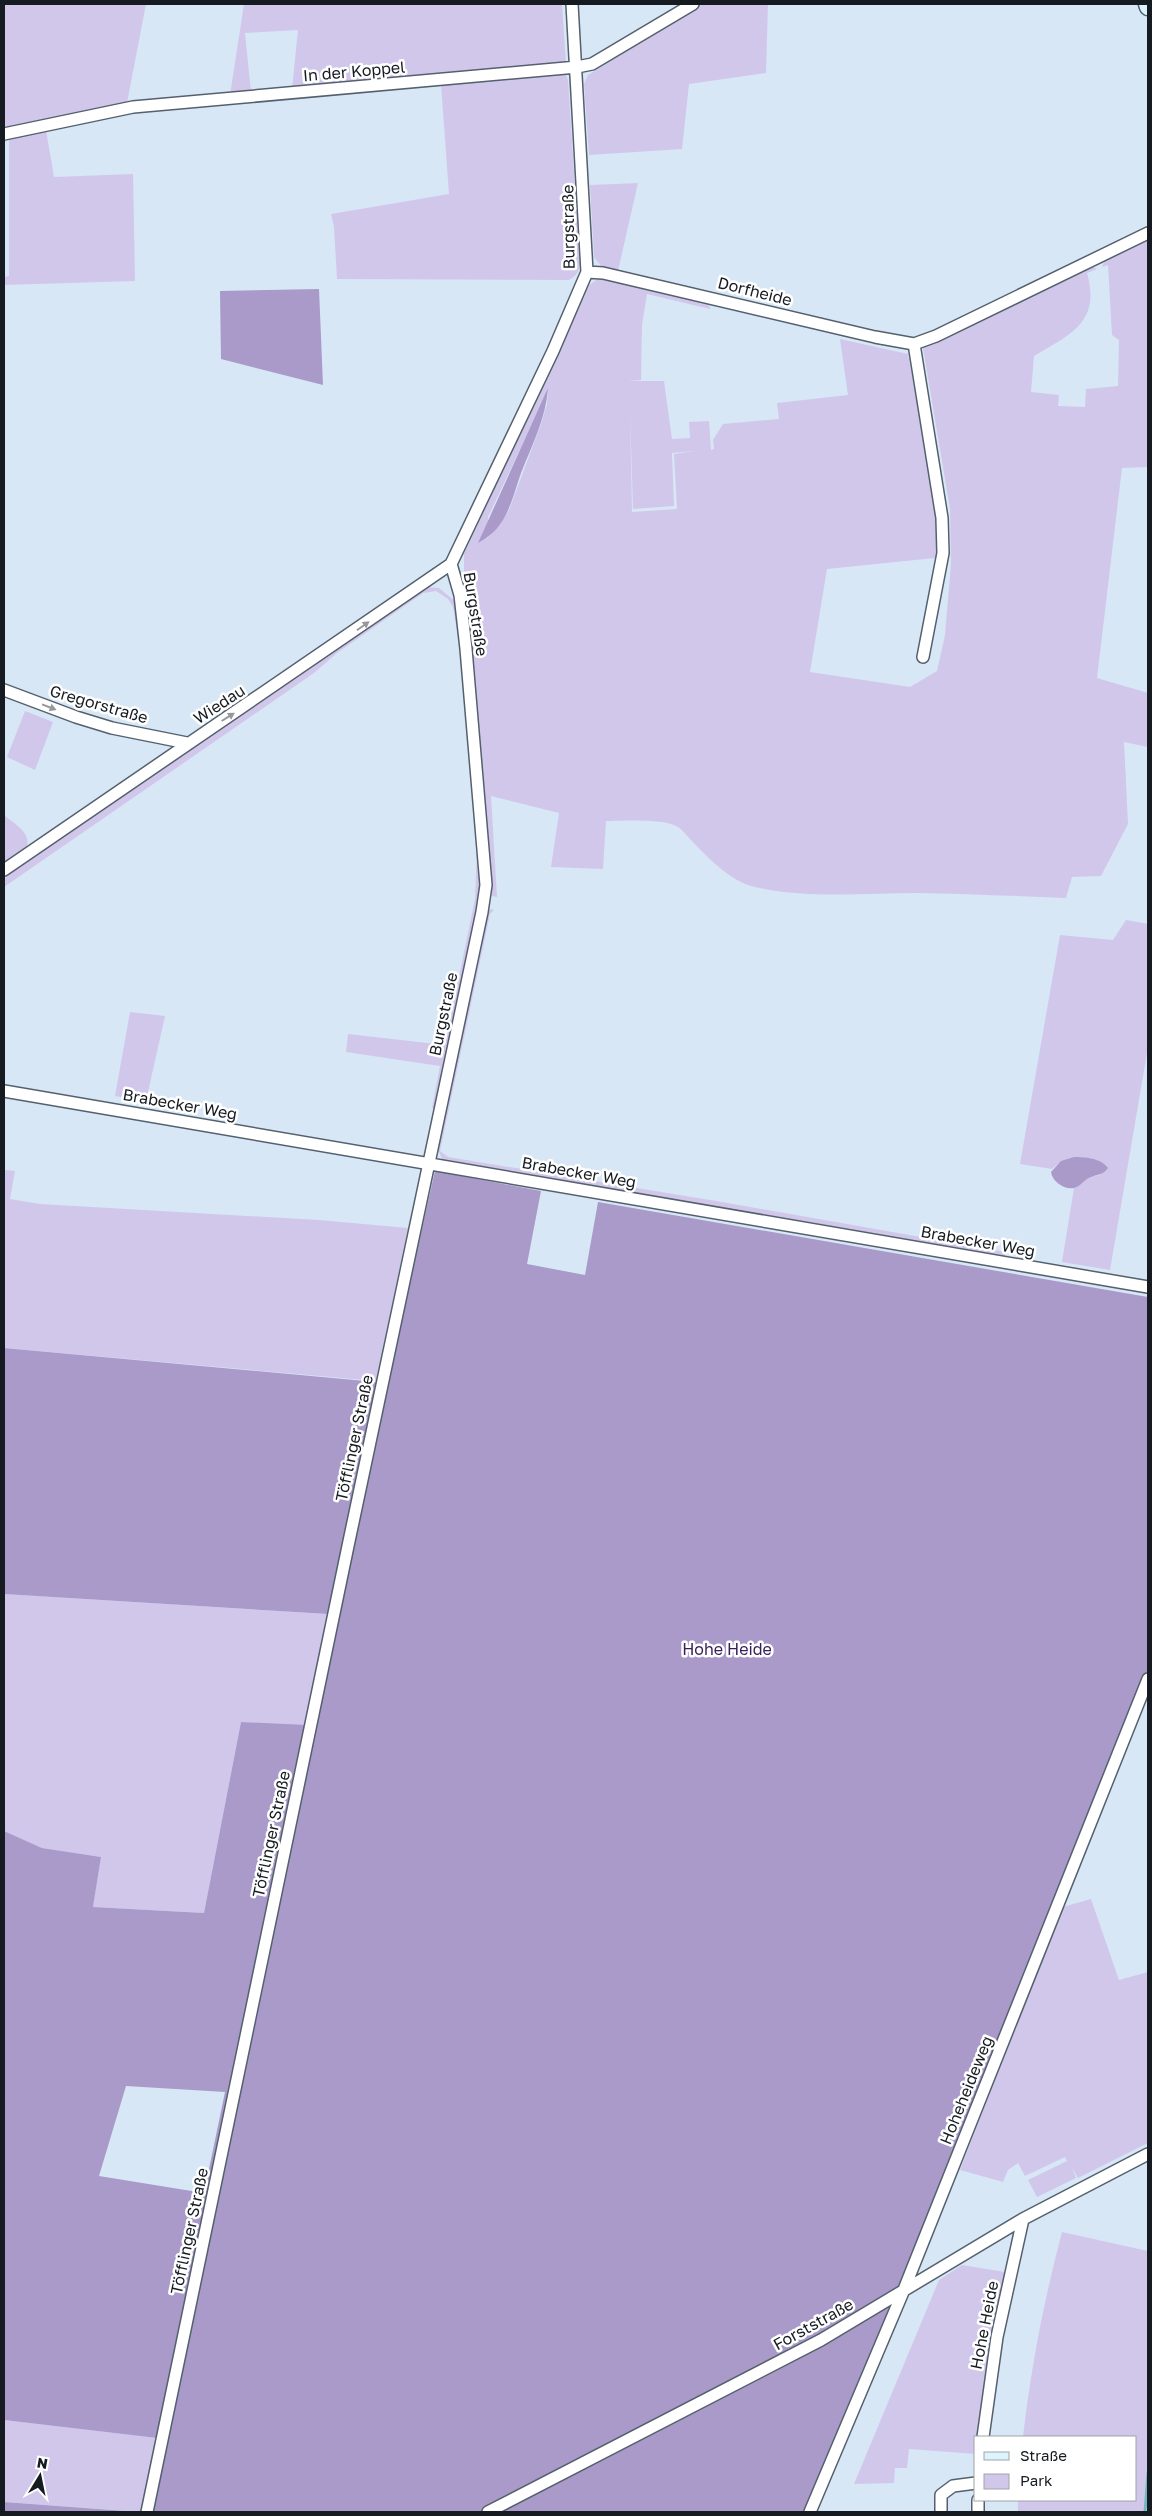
<svg xmlns="http://www.w3.org/2000/svg" width="1152" height="2516" font-family="'Golos Text',sans-serif">
  <style>
    .green { fill: #d1c7eb; fill-rule: evenodd }
    .forest { fill: #a99aca; fill-rule: evenodd }
    .lines { fill: none; stroke-linecap: round; stroke-linejoin: round }
    .stream { stroke: #73b9bc; stroke-width: 3 }
    .street-casing { stroke: #54606d; stroke-width: 14 }
    .secondary-casing { stroke: #54606d; stroke-width: 19 }
    .street { stroke: #fff; stroke-width: 11 }
    .secondary { stroke: #dcf4fe; stroke-width: 16 }
    .oneway { fill: #96989b }
    .labels { text-anchor: middle; stroke-width: 5; stroke-linejoin: round; paint-order: stroke }
    .street-label { font-size: 16px; fill: #161b21; stroke: #fff }
    .park-label { font-size: 16px; fill: #37205a; stroke: #fff }
  </style>
  <rect width="100%" height="100%" fill="#d8e7f6"/>
  <!-- green -->
  <path class="green" d="M4 4H146L127 103 4 129Z
    M244 4H562L566 63 292 89 298 30 245 33 251 92 230 95Z
    M703 4H768L766 73 689 84 682 149 589 155 584 84 588 75Z
    M562 73 566 75 568 80 580 263C579 272 577 275 569 280L337 279 334 227 331 214 449 194 441 84Z
    M46 130 54 177 133 174 135 281 4 285V277L9 276V138Z
    M638 183 618 271 602 267 594 257 590 185Z
    M1148 238V467L1122 468 1097 678 1148 693V747L1124 742 1128 824 1101 876 1072 877 1066 898C1017 896 967 894 918 893 864 893 808 899 755 887 731 882 707 857 691 840 687 836 683 830 678 827 664 818 623 821 606 821L603 869 551 867 559 813 491 796 497 897 492 896 464 584V554L589 285 599 278H607L709 303 710 309 647 294 642 325 641 380 628 381H664L672 439 690 438 689 422 709 421 711 450 714 449 713 440 723 424 779 419 777 403 848 395 840 339 908 354 937 506V552L935 558 827 569 810 672 910 687 937 671 945 635 951 564 950 509 923 348 1090 266 1097 269 1087 273C1101 322 1071 334 1034 356L1031 392 1059 395 1058 406 1085 407 1086 389 1118 386 1119 340 1112 335 1108 265 1102 267 1105 259ZM548 390 547 404 541 424 509 510 500 524 487 538 488 517ZM630 413 633 509 674 506 672 453 695 451 674 454 677 509 632 512Z
    M427 587 439 588 456 602 482 869 480 901 436 1109 432 1108 440 1066 346 1052 348 1034 445 1045 475 899 477 850 459 644 453 607 448 599 436 591 423 593 337 653 314 673 4 887V879L12 872Z
    M25 711 53 722 35 770 7 757Z
    M4 815C13 823 31 832 27 846L4 862Z
    M492 909 494 910 490 914 440 1151 448 1157 722 1202 1006 1252 1004 1258 443 1161 437 1147 487 912Z
    M1126 920 1148 924V1047L1110 1270 1062 1262 1074 1188 1092 1176 1100 1175 1097 1160C1080 1155 1066 1156 1052 1169L1020 1164 1060 935 1113 940Z
    M130 1012 165 1016 146 1101 115 1096Z
    M4 1170 15 1171 10 1199 40 1204 319 1220 408 1228 376 1381 4 1348Z
    M4 1594 328 1614 306 1726 241 1722 204 1913 93 1907 101 1857 42 1848 4 1831Z
    M1091 1899 1119 1980 1148 1972V2143L1078 2178 1072 2168 1076 2178 1037 2197 1028 2180 1067 2161 1065 2157 1025 2176 1018 2163 1008 2170 1003 2182 960 2170 1026 2000 1059 1908Z
    M1062 2232 1148 2251V2474L1144 2512H1018V2500H1136V2437H1023C1031 2367 1044 2300 1062 2232Z
    M962 2265 1005 2272 982 2395 976 2454 909 2449 907 2468H895L894 2483 854 2484 939 2280Z
    M4 2420 157 2438 142 2512 4 2502Z"/>
  <!-- forest -->
  <path class="forest" d="M319 289 323 385 221 359 220 291Z
    M548 388C546 418 532 445 521 473 515 490 511 508 501 523 495 532 487 538 478 543Z
    M1074 1157C1085 1157 1101 1158 1108 1168 1103 1175 1098 1174 1091 1177 1085 1179 1081 1186 1074 1188 1064 1190 1052 1181 1051 1172L1061 1161Z
    M435 1171 541 1191 527 1264 585 1275 598 1202 1148 1297V1669L903 2292 811 2512H142L157 2438 4 2420V1831L42 1848 101 1857 93 1907 204 1913 241 1722 306 1725 328 1614 4 1594V1348L387 1383ZM126 2086 225 2092 204 2193 99 2176Z
    M4 2502 139 2512H4Z"/>
  <g class="lines">
    <!-- stream -->
    <path class="stream" d="M1145 2512 1148 2473"/>
    <!-- street casing -->
    <g class="street-casing">
      <path id="street" d="M4 134 133 107 577 67 592 64 693 4
        M587 272 603 273 875 337 914 344 936 336 1148 233
        M914 344 942 518 943 553 923 657
        M4 690 76 717 112 728 187 743
        M4 870 451 564
        M4 1091 1148 1287
        M983 2437 997 2337 1023 2219
        M147 2512 348 1546 482 912 486 885 466 649 460 595 451 564 553 351 587 272 572 4
        M488 2512 821 2340 1023 2219 1148 2154
        M810 2512 903 2292 1148 1679
        M941 2512V2495L953 2486 976 2483
        M978 2512V2500"/>
    </g>
    <!-- secondary casing -->
    <g class="secondary-casing">
      <path id="secondary" d="M1147 4 1148 7"/>
    </g>
    <!-- street -->
    <use href="#street" class="street"/>
    <!-- secondary -->
    <use href="#secondary" class="secondary"/>
  </g>
  <!-- one-way arrows -->
  <defs><path id="oneway-solid" d="M-6-.8H1V-3.2L6.5 0L1 3.2V.8H-6Z" transform="scale(1.25)"/></defs>
  <g class="oneway">
    <use href="#oneway-solid" transform="translate(363 626) rotate(-35)"/>
    <use href="#oneway-solid" transform="translate(49 707) rotate(21)"/>
    <use href="#oneway-solid" transform="translate(228 717) rotate(-32)"/>
  </g>
  <g class="labels">
    <!-- street labels -->
    <g class="street-label">
      <text transform="translate(354 71) rotate(-5)" y="6">In der Koppel</text>
      <text transform="translate(568 227) rotate(-91)" y="6">Burgstraße</text>
      <text transform="translate(755 291) rotate(14)" y="6">Dorfheide</text>
      <text transform="translate(476 614) rotate(81)" y="6">Burgstraße</text>
      <text transform="translate(99 704) rotate(16)" y="6">Gregorstraße</text>
      <text transform="translate(219 704) rotate(-33)" y="6">Wiedau</text>
      <text transform="translate(443 1014) rotate(-78)" y="6">Burgstraße</text>
      <text transform="translate(180 1104) rotate(10)" y="6">Brabecker Weg</text>
      <text transform="translate(579 1172) rotate(10)" y="6">Brabecker Weg</text>
      <text transform="translate(978 1241) rotate(10)" y="6">Brabecker Weg</text>
      <text transform="translate(354 1438) rotate(-78)" y="6">Töfflinger Straße</text>
      <text transform="translate(271 1834) rotate(-78)" y="6">Töfflinger Straße</text>
      <text transform="translate(966 2090) rotate(-68)" y="6">Hoheheideweg</text>
      <text transform="translate(189 2231) rotate(-78)" y="6">Töfflinger Straße</text>
      <text transform="translate(813 2324) rotate(-29)" y="6">Forststraße</text>
      <text transform="translate(984 2325) rotate(-79)" y="6">Hohe Heide</text>
    </g>
    <!-- park labels -->
    <g class="park-label">
      <text x="727" y="1655">Hohe Heide</text>
    </g>
  </g>
  <!-- border -->
  <rect width="1152" height="2516" fill="none" stroke="#161b21" stroke-width="10"/>
  <!-- legend -->
  <rect x="974" y="2436" width="162" height="65" fill="#ffffff" stroke="#a2a4a6"/>
  <rect x="984" y="2452" width="25" height="8" fill="#dcf4fe" stroke="#a2a4a6"/>
  <text x="1020" y="2461" font-size="15" fill="#161b21">Straße</text>
  <rect x="984" y="2474" width="25" height="15" fill="#d1c7eb" stroke="#a2a4a6"/>
  <text x="1020" y="2486" font-size="15" fill="#161b21">Park</text>
  <!-- north arrow -->
  <g transform="translate(40 2476) rotate(10)" stroke="#ffffff" stroke-width="4" paint-order="stroke">
  <path d="M0-4L9 19L0 12L-9 19Z" fill="#161b21"/>
  <text y="-8" font-size="14" font-weight="bold" text-anchor="middle" fill="#161b21">N</text>
  </g>
</svg>
